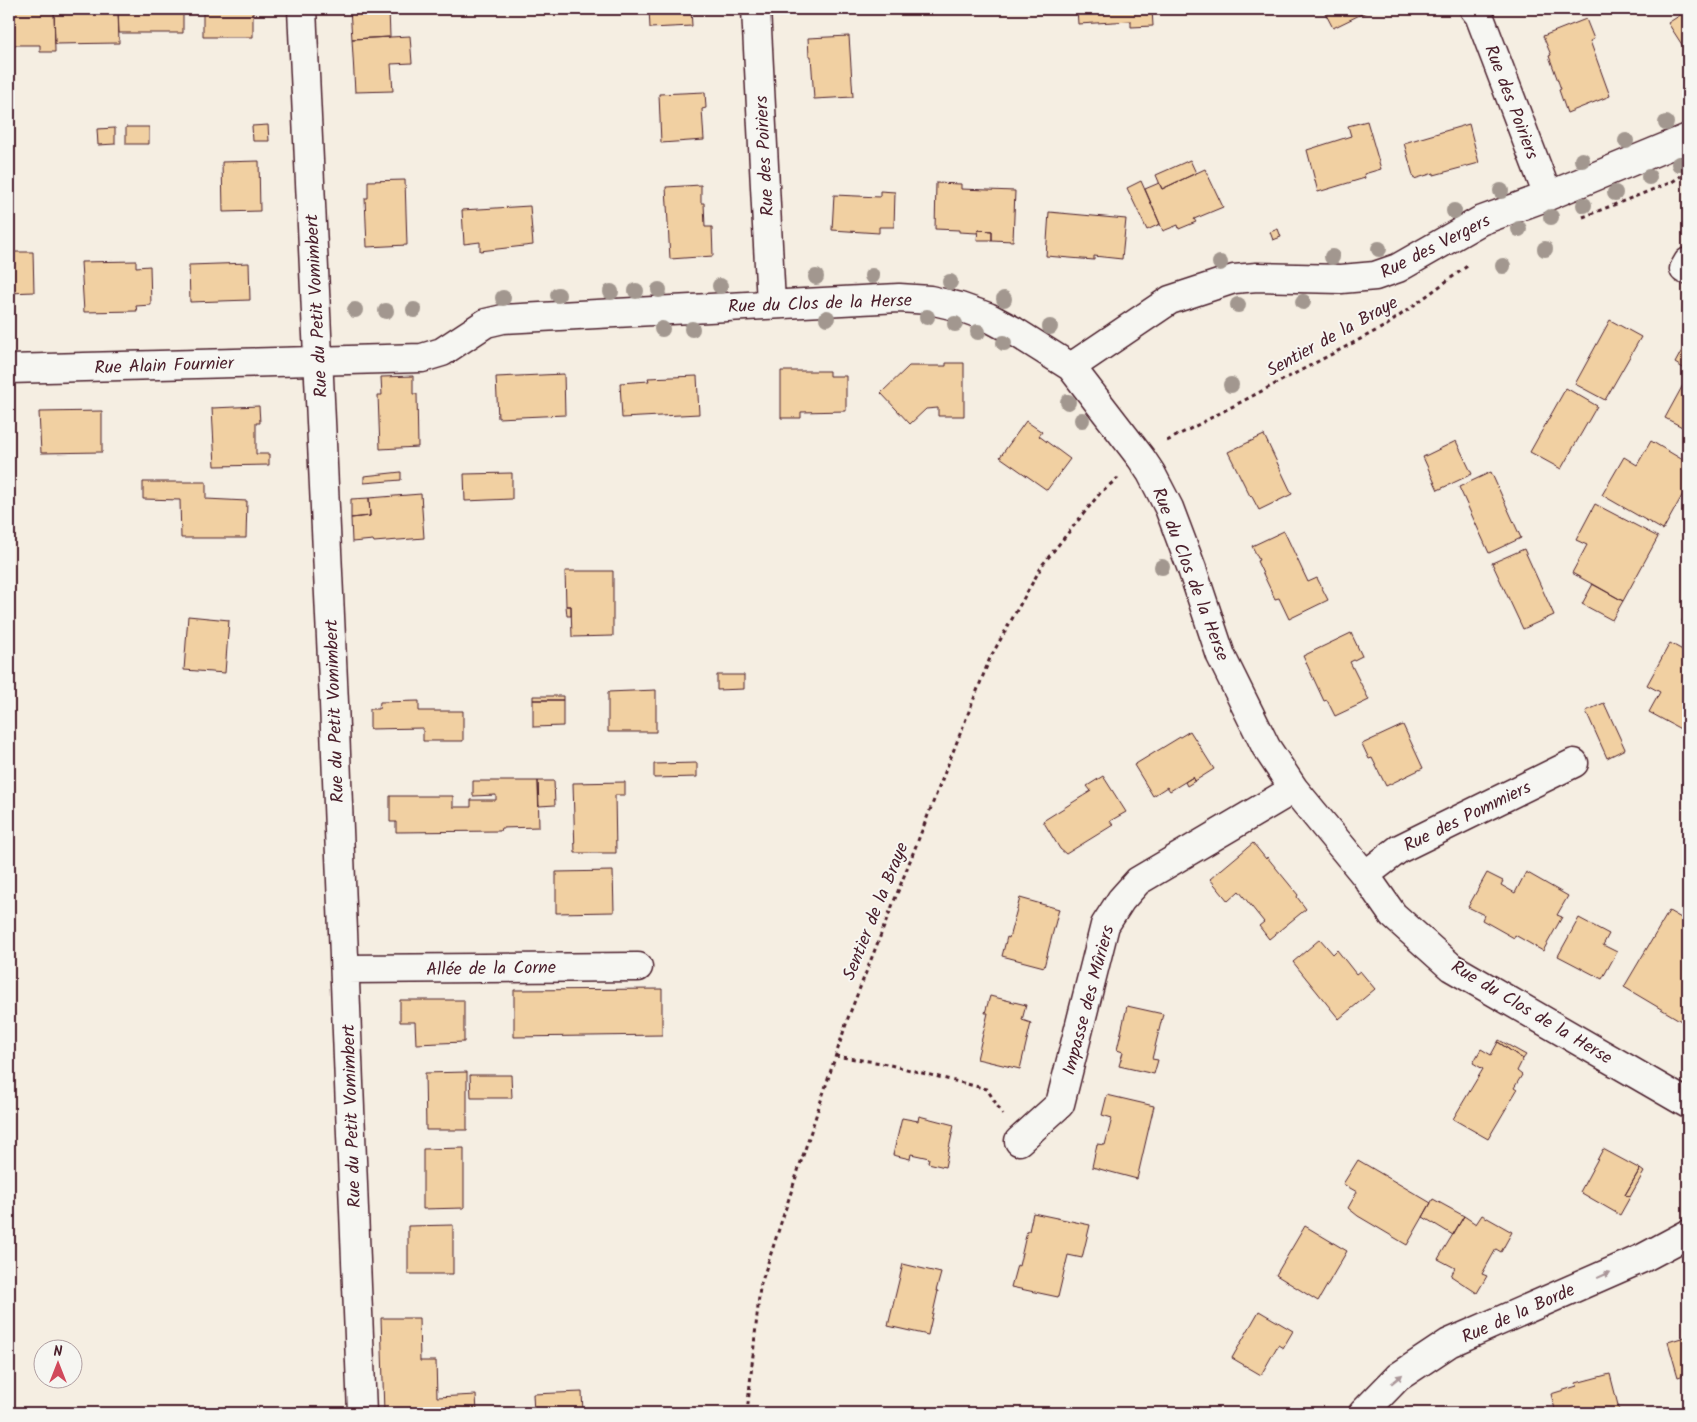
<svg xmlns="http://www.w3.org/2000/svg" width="1697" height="1422" font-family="Kalam,sans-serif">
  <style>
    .building { fill: #f1d0a2; stroke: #4a1f2b }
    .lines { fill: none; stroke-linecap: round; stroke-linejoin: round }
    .minor-casing { stroke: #4a1f2b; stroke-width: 31 }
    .path { stroke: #4a1f2b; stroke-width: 3; stroke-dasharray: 4 4; stroke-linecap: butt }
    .minor { stroke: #f6f6f2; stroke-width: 28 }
    .tree { fill: #a2978f }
    .oneway { fill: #a99598 }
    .labels { text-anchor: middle; stroke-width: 4; stroke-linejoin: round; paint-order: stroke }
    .street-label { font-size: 18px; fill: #4a1f2b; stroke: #f6f6f2 }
  </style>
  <rect width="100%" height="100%" fill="#f5eee2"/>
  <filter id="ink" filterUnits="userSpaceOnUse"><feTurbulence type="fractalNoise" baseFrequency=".02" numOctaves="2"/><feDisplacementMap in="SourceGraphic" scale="10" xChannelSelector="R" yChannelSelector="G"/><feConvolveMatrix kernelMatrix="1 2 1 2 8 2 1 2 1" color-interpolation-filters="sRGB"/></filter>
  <g filter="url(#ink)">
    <!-- building -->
    <path class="building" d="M9 9H54L55 52H40V45H9Z
      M54 9H118L119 43 55 44Z
      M118 9H183V33H119Z
      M203 9H253V37H203Z
      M350 9H389L390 37 352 39Z
      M649 9H691L692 26 650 28Z
      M1077 9H1152L1153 26 1131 27V21L1078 24Z
      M1323 9H1369L1370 10 1333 28Z
      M1685 12 1688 17V54L1668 23Z
      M1586 19 1594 39 1590 41 1610 96 1567 113 1559 90 1561 89 1549 56 1551 55 1543 36Z
      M410 36 412 63 391 64 393 91 355 92 352 39Z
      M849 36 853 97 814 99 811 56H809L808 38Z
      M705 92 706 108 702 109 704 140 661 143 659 94Z
      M1367 121 1381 169 1364 174 1365 178 1318 192 1307 150 1351 136 1348 126Z
      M1469 124 1479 163 1434 175V173L1414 179 1404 143Z
      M268 125 269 141H253L252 126Z
      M126 127H149V144H126Z
      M115 128V144L98 145 97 129Z
      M1190 160 1196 173 1162 189 1156 175Z
      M259 161 260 211 223 212 222 162Z
      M1205 169 1223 207 1194 219 1196 222 1179 229 1178 225 1163 231 1145 189 1159 183 1162 189Z
      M405 180 407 245 367 247 365 198H368V181Z
      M1141 181 1160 224 1147 230 1127 188Z
      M936 183 961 184V189L1015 191 1013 241 992 240V231L978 230 977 233 959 232V230L935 229Z
      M701 185V203H704L705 227H712L713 256 670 259 666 187Z
      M880 191 895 192 894 227H879V233L832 230 834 195 880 197Z
      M530 206 533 245 480 251V242L464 244 462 210Z
      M1049 212 1126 219 1122 259 1094 256V260L1046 256Z
      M1278 229 1281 237 1273 240 1270 232Z
      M978 230 992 231V240H977Z
      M9 252H33L34 292 9 293Z
      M136 261V267L150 266 151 305 136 306 137 311 84 312 81 262Z
      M249 263 250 300 190 302 189 265Z
      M1610 320 1641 337 1605 400 1575 384Z
      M1688 339V371L1675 363Z
      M946 363H964V416H938V408L926 409 910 424 881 393 909 366H946Z
      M781 371H829V376H846V411L801 412V418H781Z
      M564 374 565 415 498 418 496 377Z
      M413 376V394H417L418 447 380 449 378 395H382L381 377Z
      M697 376 699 414 622 418 620 383 649 381 648 378Z
      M1683 385 1688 387V430L1665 418Z
      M1566 388 1597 406 1561 469 1530 452Z
      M259 406 260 423H256V454H269V465L215 466 212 408Z
      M102 411V452L41 453 39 412Z
      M1026 421 1042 432 1039 436 1070 459 1047 490 1000 457Z
      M1264 435 1292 494 1259 510 1251 495 1250 496 1228 452Z
      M1456 441 1472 474 1438 490 1423 457Z
      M1651 441 1688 463V485L1663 530 1602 495 1624 457 1637 465Z
      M401 472V480L364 483V476Z
      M1491 472 1521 538 1489 553 1459 487Z
      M512 473V499L465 501 464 474Z
      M143 482H206V499L247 501 246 538H181L180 500 143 499Z
      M421 494 424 538 374 542 373 540 352 542 351 518 370 516 369 498Z
      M369 498 370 516 351 518V499Z
      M1595 504 1658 537 1623 601 1572 573 1587 545 1576 540Z
      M1284 531 1308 582 1317 578 1328 600 1289 619 1279 598 1275 599 1257 561 1259 560 1252 546Z
      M1524 549 1554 615 1523 629 1492 563Z
      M565 571H613V636L572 637 571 606H566Z
      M1593 584 1623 601 1612 620 1582 604Z
      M566 606H571V616H567Z
      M1688 609V625L1682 621Z
      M188 616 229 620 225 673 184 670Z
      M1351 633 1362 656 1350 662 1369 700 1335 716 1327 700 1324 701 1303 656Z
      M1688 640V651L1684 648Z
      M1670 643 1688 653V733L1649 712 1660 692 1647 685Z
      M717 675H744V689L717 690Z
      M656 690V732H608V692Z
      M533 696H563V700H533Z
      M533 700H563V726L533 727Z
      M419 701V711H463V741H423V728L370 729V709H379L380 702Z
      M1604 703 1625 749 1607 758 1586 711Z
      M1403 725 1423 768 1386 786 1372 758 1369 759 1362 744Z
      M1190 731 1214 769 1195 781 1193 777 1170 791 1167 787 1153 796 1134 765Z
      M697 763V777L654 778V764Z
      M1103 776 1126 812 1110 821 1113 825 1066 854 1060 849 1043 821 1091 791 1087 786Z
      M1193 777 1195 781 1187 786 1185 782Z
      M473 781H538L539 827 501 828 500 831 396 832V822H390V796H453V807H471V800H496V795L473 796Z
      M538 781H554L555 805 539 806Z
      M625 782V795H615L616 853H575L573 783Z
      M1253 843 1266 859 1267 857 1298 895 1297 897 1306 909 1269 939 1259 926 1264 922 1239 891 1228 901 1210 879Z
      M613 871 614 912 556 913V872Z
      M1526 872 1568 896 1557 915 1562 917 1543 951 1515 935 1514 938 1482 920 1484 915 1468 907 1487 873 1503 881 1501 885 1515 893Z
      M1020 898 1059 909 1044 967 1002 956 1007 937 1009 938Z
      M1669 911 1688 922V1025L1624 987Z
      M1579 918 1609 934 1603 945 1617 952 1602 979 1558 956Z
      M1320 939 1333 954 1337 950 1356 974 1360 971 1375 989 1339 1019 1293 962Z
      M662 989V1035L514 1037V990Z
      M990 996 1026 1005 1022 1020 1031 1023 1020 1069 977 1059 988 1013H985Z
      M400 1000H464V1042L416 1044 415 1022H400Z
      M1127 1006 1163 1014 1152 1059 1158 1060 1154 1074 1119 1066 1123 1052 1117 1050Z
      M1499 1040 1526 1055 1523 1059 1498 1042Z
      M1498 1042 1523 1059 1517 1071 1522 1075 1514 1088 1517 1090 1488 1139 1453 1119 1483 1069 1473 1063 1481 1049 1491 1055Z
      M467 1072V1130H426L425 1073Z
      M470 1075H511L512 1098H471Z
      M1107 1095 1154 1106 1137 1179 1092 1167 1097 1144 1105 1145 1112 1118 1102 1115Z
      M919 1116 954 1125 945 1167 928 1163 929 1158 911 1154 910 1159 893 1155 902 1118 918 1121Z
      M464 1148V1208L423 1209V1149Z
      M1603 1149 1640 1169 1625 1195 1630 1197 1620 1215 1580 1192Z
      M1358 1160 1431 1203 1407 1245 1358 1216 1348 1208 1357 1192 1343 1184Z
      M1640 1169 1644 1172 1630 1197 1625 1195Z
      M1433 1199 1464 1216 1453 1235 1423 1217Z
      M1033 1213 1090 1225 1082 1258 1068 1255 1058 1297 1011 1287 1017 1265 1019 1266 1027 1231H1029Z
      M1482 1215 1512 1232 1501 1252 1496 1249 1482 1274 1487 1276 1477 1293 1451 1276 1455 1268 1438 1259 1464 1216 1476 1224Z
      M453 1225V1274H408V1226Z
      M1305 1226 1347 1251 1318 1301 1276 1275Z
      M903 1264 941 1273 936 1291H938L928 1335 888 1326Z
      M1259 1311 1293 1331 1283 1348 1278 1345 1261 1375 1232 1358Z
      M381 1318H419L420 1361H436L437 1397 476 1395 477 1413H384Z
      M1688 1336V1374L1678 1377 1668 1342Z
      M1610 1374 1620 1413H1556L1551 1394 1577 1386 1576 1383Z
      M582 1392 583 1413H534L533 1394Z
      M1475 1408 1478 1413H1468Z"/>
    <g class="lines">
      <!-- minor casing -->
      <g class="minor-casing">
        <path id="minor" d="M302 9 334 703 362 1413
          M756 9 771 304
          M1474 9 1479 15 1548 196
          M1684 269 1688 262
          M1071 367 1170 300 1234 279 1257 277 1341 279 1375 276 1398 268 1480 221 1548 196 1688 138
          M9 369 422 358 442 352 486 323 503 319 899 298 930 300 960 307 988 317 1014 331 1071 367 1141 458 1151 473 1169 508 1192 569 1221 656 1266 747 1294 789 1365 875 1393 915 1451 967 1688 1104
          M1365 875 1399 849 1574 763
          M345 969 638 967
          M1019 1141 1060 1104 1105 925 1121 900 1138 881 1294 789
          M1363 1413 1398 1377 1449 1343 1643 1258 1688 1234"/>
      </g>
      <!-- path -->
      <path class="path" d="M1583 217 1672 182 1681 176
        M1167 441 1387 325 1470 264
        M835 1056 882 1063 987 1089 1003 1115
        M747 1413 760 1287 848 1018 990 658 1043 564 1101 492 1118 478"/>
      <!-- minor -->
      <use href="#minor" class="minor"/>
    </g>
    <!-- trees -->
    <g class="tree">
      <circle cx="1666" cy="123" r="8"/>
      <circle cx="1626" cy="141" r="8"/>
      <circle cx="1582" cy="160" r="8"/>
      <circle cx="1679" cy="164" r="8"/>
      <circle cx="1649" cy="177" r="8"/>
      <circle cx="1501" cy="191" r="8"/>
      <circle cx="1615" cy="193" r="8"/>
      <circle cx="1584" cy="205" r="8"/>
      <circle cx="1454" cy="211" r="8"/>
      <circle cx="1551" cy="217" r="8"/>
      <circle cx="1519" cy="229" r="8"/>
      <circle cx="1379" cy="249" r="8"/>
      <circle cx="1545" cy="249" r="8"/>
      <circle cx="1332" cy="257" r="8"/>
      <circle cx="1220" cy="263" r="8"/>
      <circle cx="1503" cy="266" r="8"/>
      <circle cx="872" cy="276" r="8"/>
      <circle cx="816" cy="277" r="8"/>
      <circle cx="950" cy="282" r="8"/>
      <circle cx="720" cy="286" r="8"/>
      <circle cx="659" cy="290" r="8"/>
      <circle cx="636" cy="291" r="8"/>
      <circle cx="611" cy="292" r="8"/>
      <circle cx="558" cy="295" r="8"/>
      <circle cx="503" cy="298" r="8"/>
      <circle cx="1004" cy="299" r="8"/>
      <circle cx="1303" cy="302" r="8"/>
      <circle cx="1238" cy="305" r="8"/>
      <circle cx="355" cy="310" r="8"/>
      <circle cx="414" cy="310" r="8"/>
      <circle cx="386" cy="311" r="8"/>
      <circle cx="927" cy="317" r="8"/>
      <circle cx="827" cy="318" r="8"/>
      <circle cx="955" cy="324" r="8"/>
      <circle cx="1050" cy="327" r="8"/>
      <circle cx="662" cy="329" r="8"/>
      <circle cx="692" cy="329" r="8"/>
      <circle cx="978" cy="332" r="8"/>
      <circle cx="1004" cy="343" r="8"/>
      <circle cx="1231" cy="385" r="8"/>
      <circle cx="1068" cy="402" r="8"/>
      <circle cx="1082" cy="420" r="8"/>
      <circle cx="1162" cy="567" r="8"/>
    </g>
    <!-- one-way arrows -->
    <defs><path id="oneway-solid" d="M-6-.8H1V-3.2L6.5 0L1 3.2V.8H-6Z" transform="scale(1.25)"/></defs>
    <g class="oneway">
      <use href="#oneway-solid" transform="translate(1604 1275) rotate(-24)"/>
      <use href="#oneway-solid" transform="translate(1397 1379) rotate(-40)"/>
    </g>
  </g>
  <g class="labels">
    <!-- street labels -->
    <g class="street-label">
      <text transform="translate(1512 102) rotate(69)" y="6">Rue des Poiriers</text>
      <text transform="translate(764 156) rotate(-93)" y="6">Rue des Poiriers</text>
      <text transform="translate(1435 246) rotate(-27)" y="6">Rue des Vergers</text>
      <text transform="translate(820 303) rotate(-2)" y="6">Rue du Clos de la Herse</text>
      <text transform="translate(316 306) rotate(-93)" y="6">Rue du Petit Vomimbert</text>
      <text transform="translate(1332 336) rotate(-29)" y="6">Sentier de la Braye</text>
      <text transform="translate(164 365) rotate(-2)" y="6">Rue Alain Fournier</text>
      <text transform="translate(1191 574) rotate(69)" y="6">Rue du Clos de la Herse</text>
      <text transform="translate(334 711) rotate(-92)" y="6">Rue du Petit Vomimbert</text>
      <text transform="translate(1467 816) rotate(-26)" y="6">Rue des Pommiers</text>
      <text transform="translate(875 911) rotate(-68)" y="6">Sentier de la Braye</text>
      <text transform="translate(491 968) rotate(-1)" y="6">Allée de la Corne</text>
      <text transform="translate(1088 1000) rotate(-75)" y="6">Impasse des Mûriers</text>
      <text transform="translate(1532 1012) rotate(31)" y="6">Rue du Clos de la Herse</text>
      <text transform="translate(351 1116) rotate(-92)" y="6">Rue du Petit Vomimbert</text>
      <text transform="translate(1518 1313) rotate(-24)" y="6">Rue de la Borde</text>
    </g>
  </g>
  <!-- margin -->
  <rect width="1697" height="1422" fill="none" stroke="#f6f6f2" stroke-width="30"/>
  <rect x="15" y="15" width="1667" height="1392" fill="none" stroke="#4a1f2b" stroke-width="2" filter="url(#ink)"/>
  <!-- north arrow -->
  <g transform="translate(58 1364)"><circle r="24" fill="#f6f6f2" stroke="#b1a0a2"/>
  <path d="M0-4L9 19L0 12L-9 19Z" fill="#d1495b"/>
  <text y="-8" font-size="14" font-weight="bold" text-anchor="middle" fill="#4a1f2b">N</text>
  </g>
</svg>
